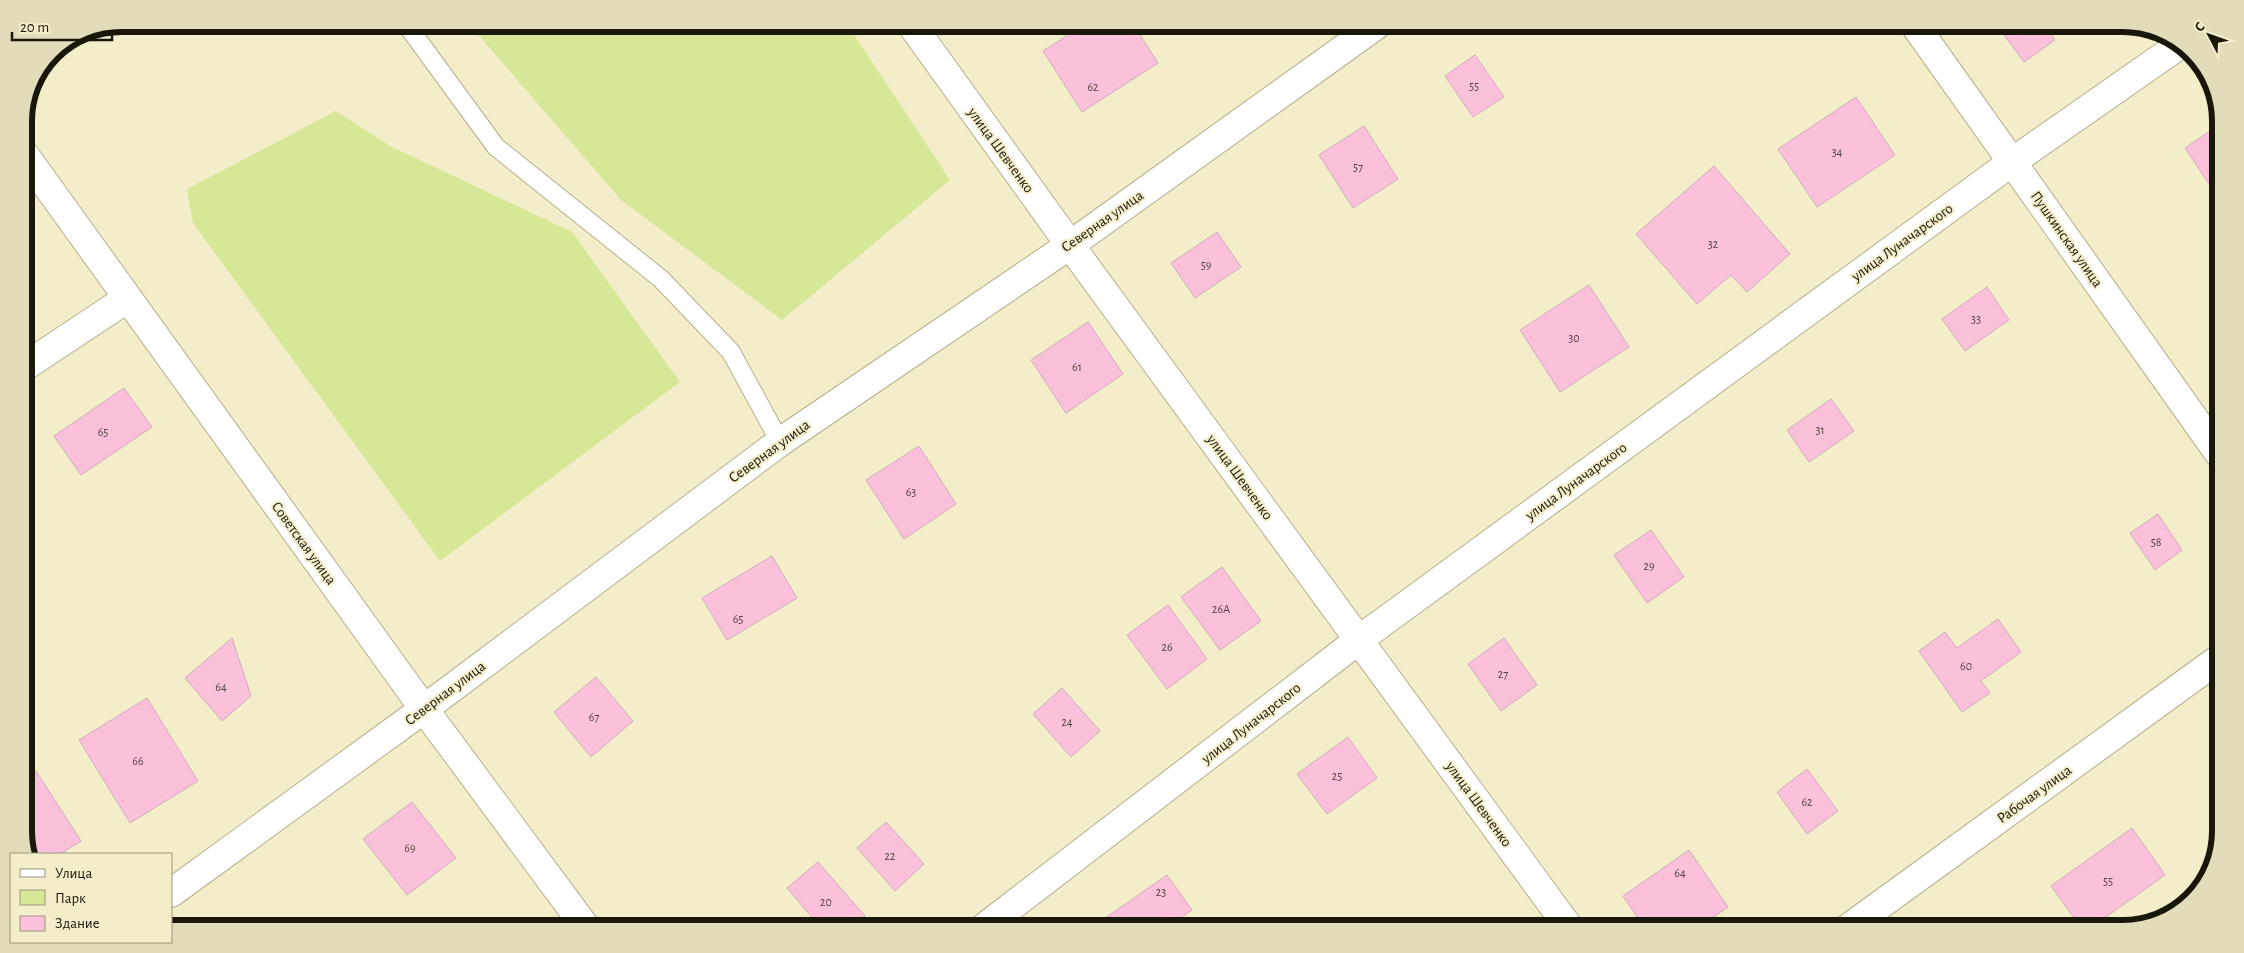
<svg xmlns="http://www.w3.org/2000/svg" width="2244" height="953" font-family="'Alegreya Sans',sans-serif">
  <style>
    .green { fill: #d6e897 }
    .building { fill: #fbc1da; stroke: #d0acbc }
    .lines { fill: none; stroke-linecap: round; stroke-linejoin: round }
    .lane-casing { stroke: #b5af8e; stroke-width: 20 }
    .street-casing { stroke: #b5af8e; stroke-width: 30 }
    .secondary-casing { stroke: #b5af8e; stroke-width: 30 }
    .lane { stroke: #fff; stroke-width: 18 }
    .street { stroke: #fff; stroke-width: 28 }
    .secondary { stroke: #fff; stroke-width: 28 }
    .labels { text-anchor: middle; stroke-width: 4; stroke-linejoin: round; paint-order: stroke }
    .number-label { font-size: 12px; fill: #52413e }
    .street-label { font-size: 15px; fill: #19160a; stroke: #f3edca }
    .rim { fill: none; stroke: #19160a; stroke-width: 6 }
  </style>
  <rect width="100%" height="100%" fill="#f3edca"/>
  <!-- green -->
  <path class="green" d="M469 24H847L950 180 782 320 621 200Z
    M336 111 390 146 572 232 680 382 440 561 193 223 187 189Z"/>
  <!-- building -->
  <path class="building" d="M1085 24H1133L1158 63 1082 112 1043 51Z
    M1996 24H2044L2055 40 2024 62Z
    M1475 55 1504 97 1473 117 1445 76Z
    M1856 97 1895 155 1817 207 1778 149Z
    M2220 124V189L2215 193 2185 148Z
    M1364 126 1398 179 1353 208 1319 155Z
    M1714 166 1790 254 1747 292 1731 275 1697 304 1636 234Z
    M1217 232 1241 267 1195 298 1171 263Z
    M1589 285 1629 347 1560 392 1520 330Z
    M1987 287 2009 320 1965 351 1942 319Z
    M1088 322 1123 374 1066 413 1031 360Z
    M124 388 152 427 81 475 54 436Z
    M1831 399 1854 431 1809 462 1787 430Z
    M919 446 956 504 904 539 866 480Z
    M2158 514 2182 550 2155 570 2130 533Z
    M1651 530 1684 577 1647 603 1614 555Z
    M772 556 797 598 727 640 702 598Z
    M1222 567 1261 621 1220 650 1181 597Z
    M1168 605 1207 659 1167 689 1127 635Z
    M1998 619 2021 652 1981 681 1990 693 1962 712 1919 651 1945 632 1957 648Z
    M232 638 251 696 222 721 185 678Z
    M1504 638 1537 685 1501 711 1468 664Z
    M596 677 633 721 591 757 554 712Z
    M1062 688 1100 731 1071 757 1033 714Z
    M147 698 198 781 130 823 79 740Z
    M1348 737 1377 778 1327 814 1297 774Z
    M1807 769 1838 811 1807 834 1777 792Z
    M36 771 81 841 60 854H30L24 838V779Z
    M412 802 456 858 407 895 363 839Z
    M886 822 924 864 895 891 857 848Z
    M2132 828 2165 875 2089 929H2082L2051 886Z
    M1689 850 1728 907 1696 929H1645L1623 896Z
    M818 862 865 916 850 929H822L787 888Z
    M1167 875 1192 910 1164 929H1107L1101 921Z
    M244 917 254 929H229Z"/>
  <g class="lines">
    <!-- lane casing -->
    <g class="lane-casing">
      <path id="lane" d="M406 24 496 147 661 279 731 352 780 442"/>
    </g>
    <!-- street casing -->
    <g class="street-casing">
      <path id="street" d="M911 24 1070 245 1570 929
        M24 154 424 709 587 929
        M24 367 128 298
        M171 893 424 709 780 442 1070 245 1378 24
        M982 929 1360 639 2012 162 2178 46
        M1847 929 2220 658"/>
    </g>
    <!-- secondary casing -->
    <g class="secondary-casing">
      <path id="secondary" d="M1914 24 2220 455"/>
    </g>
    <!-- lane -->
    <use href="#lane" class="lane"/>
    <!-- street -->
    <use href="#street" class="street"/>
    <!-- secondary -->
    <use href="#secondary" class="secondary"/>
  </g>
  <g class="labels">
    <!-- number labels -->
    <g class="number-label">
      <text x="1474" y="90">55</text>
      <text x="1093" y="91">62</text>
      <text x="1837" y="156">34</text>
      <text x="1358" y="171">57</text>
      <text x="1713" y="248">32</text>
      <text x="1206" y="269">59</text>
      <text x="1976" y="323">33</text>
      <text x="1574" y="342">30</text>
      <text x="1077" y="371">61</text>
      <text x="1820" y="434">31</text>
      <text x="103" y="436">65</text>
      <text x="911" y="496">63</text>
      <text x="2156" y="546">58</text>
      <text x="1649" y="570">29</text>
      <text x="1221" y="613">26А</text>
      <text x="738" y="623">65</text>
      <text x="1167" y="651">26</text>
      <text x="1966" y="670">60</text>
      <text x="1503" y="678">27</text>
      <text x="221" y="691">64</text>
      <text x="594" y="721">67</text>
      <text x="1067" y="726">24</text>
      <text x="138" y="765">66</text>
      <text x="1337" y="780">25</text>
      <text x="1807" y="806">62</text>
      <text x="410" y="852">69</text>
      <text x="890" y="860">22</text>
      <text x="1680" y="877">64</text>
      <text x="2108" y="885">55</text>
      <text x="1161" y="896">23</text>
      <text x="826" y="906">20</text>
    </g>
    <!-- street labels -->
    <g class="street-label">
      <text transform="translate(1001 150) rotate(54)" y="5">улица Шевченко</text>
      <text transform="translate(1102 221) rotate(-35)" y="5">Северная улица</text>
      <text transform="translate(2067 239) rotate(55)" y="5">Пушкинская улица</text>
      <text transform="translate(1902 242) rotate(-36)" y="5">улица Луначарского</text>
      <text transform="translate(769 451) rotate(-36)" y="5">Северная улица</text>
      <text transform="translate(1240 477) rotate(54)" y="5">улица Шевченко</text>
      <text transform="translate(1576 481) rotate(-36)" y="5">улица Луначарского</text>
      <text transform="translate(304 543) rotate(54)" y="5">Советская улица</text>
      <text transform="translate(445 693) rotate(-37)" y="5">Северная улица</text>
      <text transform="translate(1251 723) rotate(-38)" y="5">улица Луначарского</text>
      <text transform="translate(2034 794) rotate(-36)" y="5">Рабочая улица</text>
      <text transform="translate(1479 804) rotate(54)" y="5">улица Шевченко</text>
    </g>
  </g>
  <!-- crop -->
  <path d="M0 0H2244V953H0ZM121 32H2123A89 89 0 0 1 2212 121V831A89 89 0 0 1 2123 920H121A89 89 0 0 1 32 831V121A89 89 0 0 1 121 32Z" fill="#e2dcbb" fill-rule="evenodd"/>
  <path class="rim" d="M121 32H2123A89 89 0 0 1 2212 121V831A89 89 0 0 1 2123 920H121A89 89 0 0 1 32 831V121A89 89 0 0 1 121 32Z"/>
  <!-- legend -->
  <rect x="10" y="853" width="162" height="90" fill="#f3edca" stroke="#9c977d"/>
  <rect x="20" y="869" width="25" height="8" fill="#ffffff" stroke="#9c977d"/>
  <text x="55" y="878" font-size="15" fill="#19160a">Улица</text>
  <rect x="20" y="890" width="25" height="15" fill="#d6e897" stroke="#9c977d"/>
  <text x="55" y="903" font-size="15" fill="#19160a">Парк</text>
  <rect x="20" y="916" width="25" height="15" fill="#fbc1da" stroke="#9c977d"/>
  <text x="55" y="928" font-size="15" fill="#19160a">Здание</text>
  <!-- north arrow -->
  <g transform="translate(2209 35) rotate(311)" stroke="#f3edca" stroke-width="4" paint-order="stroke">
  <path d="M0-4L9 19L0 12L-9 19Z" fill="#19160a"/>
  <text y="-8" font-size="14" font-weight="bold" text-anchor="middle" fill="#19160a">С</text>
  </g>
  <!-- scale -->
  <path d="M12 32v8h100v-8" fill="none" stroke="#19160a" stroke-width="2.5"/>
  <text x="20" y="32" font-size="15" fill="#19160a" stroke="#f3edca" stroke-width="4" paint-order="stroke">20 m</text>
</svg>
